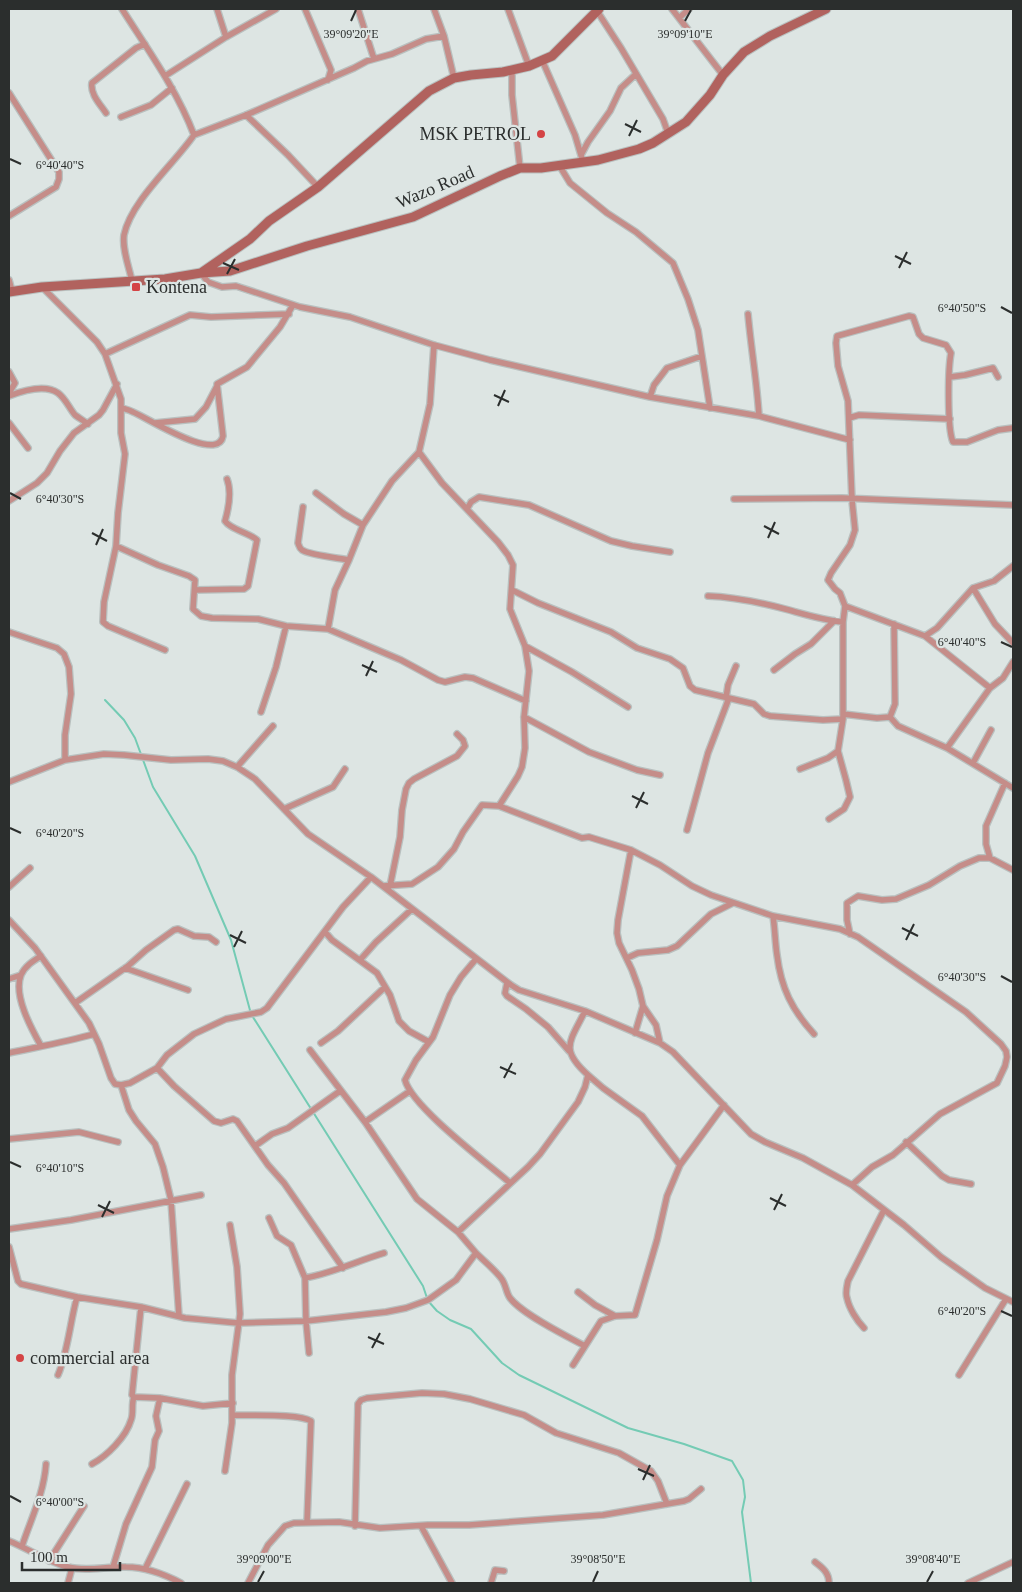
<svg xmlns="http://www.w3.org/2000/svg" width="1022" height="1592" font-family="Georgia,serif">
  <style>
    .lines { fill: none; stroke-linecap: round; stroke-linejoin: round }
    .stream { stroke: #74cbb4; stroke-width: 2 }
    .street-casing { stroke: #b9c0bf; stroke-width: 8 }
    .secondary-casing { stroke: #b9c0bf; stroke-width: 11 }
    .street { stroke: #c58d89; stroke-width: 5.5 }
    .secondary { stroke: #b1625e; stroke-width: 9 }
    .ticks { fill: none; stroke: #2b2e2d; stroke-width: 2 }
    .poi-dot { fill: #d44445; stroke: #dde5e3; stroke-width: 2 }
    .labels { text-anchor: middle; stroke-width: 4.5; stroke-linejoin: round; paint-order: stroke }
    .poi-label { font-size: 18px; fill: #2b2e2d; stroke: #dde5e3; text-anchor: start }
    .street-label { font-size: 18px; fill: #2b2e2d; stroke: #dde5e3 }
    .ticks-label { font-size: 12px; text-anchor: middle; fill: #2b2e2d; stroke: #dde5e3; stroke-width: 4.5; stroke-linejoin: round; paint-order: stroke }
  </style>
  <rect width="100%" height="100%" fill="#dde5e3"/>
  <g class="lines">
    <!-- stream -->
    <path class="stream" d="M105 700 124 720 135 738 153 787 195 856 231 940 251 1014 423 1286 427 1298
      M429 1302 437 1311 450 1320 471 1329 502 1363 519 1375 628 1428 684 1444 732 1461 743 1480 745 1497 742 1512 751 1583"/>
    <!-- street casing -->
    <g class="street-casing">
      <path id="street" d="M122 9C148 50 177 90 194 135 174 164 131 201 124 235 122 249 129 267 132 281
        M217 9 226 37
        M305 9 331 70 328 80
        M358 9 374 59
        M434 9 444 36 454 78
        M508 9 529 66
        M672 9 723 75
        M597 11 621 48 663 119 668 133
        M679 18 689 9
        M542 60 575 135 583 162
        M512 70V95L520 168
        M165 76 226 37 276 9
        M9 93 59 172V179L56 187 9 216
        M106 113C100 104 90 94 92 83L136 48 145 44
        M246 115 288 155 318 187
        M121 117 151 105 172 88
        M194 135 246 115 354 68 367 61 392 54 426 39 444 36
        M581 155 588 142 610 111 621 88 636 74
        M559 165 570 183 607 213 636 232 673 263 688 299 698 330 710 408
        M201 273 208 282 222 287 236 286 300 307 350 317 434 345 490 360 650 397 759 416 850 440
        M9 280 12 291
        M42 287 97 342 105 354 121 399V433L125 454 118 513 116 546 104 602 103 622 108 626 165 650
        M748 314C751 348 757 382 759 416
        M105 354 190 315 211 317 289 314
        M9 372 15 383 9 393
        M950 377 965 375 993 368 998 377
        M9 396C22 391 45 384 58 393 66 399 69 408 75 415 79 418 84 421 88 424
        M650 397 654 385 667 368 702 356
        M122 408C125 409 129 410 133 412 146 417 218 464 223 436L217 384 247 367 280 327 293 305
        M849 418 859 415 950 419
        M9 423 28 448
        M155 423 195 419 206 407 217 386
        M316 493 344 514 363 525
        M734 499 842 498 1013 505
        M9 501 37 483 47 473 60 451 74 433 99 415 103 410 117 384
        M303 507 298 543C299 545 299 548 302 550 309 555 339 558 349 560
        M467 509 471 502 479 497 529 505 611 541 632 546 670 552
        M116 546 158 565 189 576 195 580 193 609 201 616 212 618 258 619 286 626 328 629 401 660 438 680 445 682 465 677 473 678 526 701
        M973 588 995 624 1013 643
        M195 590 244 589 248 586 257 540C248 532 231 530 225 521 229 507 232 492 227 479
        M512 590 538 603 611 632 637 648 670 659 683 668 690 686 695 690 754 704 764 714 770 716 823 720 843 719
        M708 596C735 597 763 603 789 610 807 615 823 620 843 622
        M845 606 925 636 990 688
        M328 629 335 590 349 560 363 525 392 481 419 452 430 404 434 345
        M9 632 57 648 64 654 69 667 71 694 65 735V760
        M925 636 937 628 973 588 994 581 1013 566
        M525 646 572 672 628 707
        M774 670 795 654 811 644 834 621
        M726 698 728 685 736 666
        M261 712 276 667 286 626
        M843 714 877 718 890 717 898 726 947 748 1013 788
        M524 717 589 752 637 770 660 775
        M890 717 895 704 894 624
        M947 748 990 688 1003 678 1013 662
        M973 763 991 730
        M237 767 273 726
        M800 769 828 758 838 751
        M9 782 65 760 104 754 124 755 171 760 208 759 223 761 237 767 255 779 308 834 371 877 511 985 519 990 585 1011 660 1043 673 1052 751 1134 765 1142 803 1158 852 1185 904 1225 941 1257 985 1288 1013 1302
        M499 806 582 838 589 837 631 850 660 865 692 886 711 895 773 916 840 929 858 937 966 1012 1001 1044 1006 1051 1007 1057 1005 1066 997 1083 940 1114 893 1155 872 1167 852 1185
        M284 809 333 787 345 769
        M829 819 844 809 850 797 846 780 838 751 843 719V622L845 606 840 593 835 589 828 580 831 573 850 545 855 530 852 500 848 401 838 366 836 343 837 336 909 316 913 317 919 334 923 338 946 345 951 353C948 369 947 428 953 442H967L998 430 1013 428
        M687 830 708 753 729 698
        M631 850 618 920 617 933 619 943 632 970 639 989 643 1006 656 1025 660 1043
        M990 858 986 844V826L1005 783
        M383 886 412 884 438 867 454 849 463 832 482 805 499 806 518 776 522 767 525 748 524 717 529 671 525 646 510 609 513 565 508 555 498 542 442 483 419 452
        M390 886 400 837 402 810 406 789 409 783 414 779 457 756 465 746 463 740 457 734
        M9 887 30 868
        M773 916C775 929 775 942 777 955 781 988 792 1010 814 1034
        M9 920 35 948 89 1023 99 1044 111 1078 115 1084 121 1085 130 1083 157 1068 167 1055 194 1034 226 1019 261 1012 267 1008 343 907 371 877
        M325 932 332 940 377 973 390 995 399 1021 409 1031 429 1042
        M850 934 847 920V903L858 896 882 900 896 899 929 885 960 866 979 858H990L1013 870
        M41 956C33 961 25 966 21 975 13 995 31 1028 41 1046
        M627 958 638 953 668 950 677 946 711 914 733 903
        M476 959 461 977 450 995 433 1037 416 1060 405 1080C412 1107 487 1163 510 1183
        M360 960 376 942 412 909
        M125 968 188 990
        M9 979 21 975
        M507 983 505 993 507 996 526 1009 548 1027 569 1051
        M75 1003 128 966 146 950 174 930 178 929 194 936 209 937 216 942
        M635 1033 643 1006
        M321 1043 338 1031 385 987
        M310 1050 365 1122 417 1199 458 1232
        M9 1053C37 1047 66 1042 94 1034
        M157 1068 174 1086 214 1121 221 1123 233 1119 237 1121 268 1165 284 1183 343 1268
        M588 1075 603 1088 642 1116 680 1165
        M121 1085 129 1110 136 1121 155 1144 163 1167 171 1200 179 1316
        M365 1122 410 1091
        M9 1139 79 1132 118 1142
        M906 1142 942 1176 949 1180 971 1184
        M255 1146 272 1134 288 1128 340 1091
        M269 1218 277 1236 291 1245 305 1278 306 1321 309 1353
        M9 1229 71 1220 201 1195
        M9 1247 18 1281 21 1284 77 1297 141 1307 185 1318 238 1323 306 1321 386 1312 406 1308 428 1300 456 1280 476 1253 458 1232 528 1167 540 1154 578 1102 585 1087 588 1075C559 1049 570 1042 585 1011
        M476 1253C484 1261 494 1269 501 1278 506 1284 506 1293 510 1298 522 1314 566 1336 585 1346
        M305 1278C333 1273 357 1261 384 1253
        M578 1292 595 1305 615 1316
        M141 1307 132 1395 134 1397 160 1398 203 1406 233 1403
        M864 1328C857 1321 849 1308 847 1298 845 1293 847 1286 848 1281L884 1210
        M573 1365 601 1321 615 1316 635 1315 657 1240 667 1196 680 1165 724 1105
        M58 1375C68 1351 70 1322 77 1297
        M959 1375 1006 1299
        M233 1415C250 1416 298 1413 311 1421L307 1522
        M92 1464C107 1456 126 1437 131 1420 134 1413 131 1404 134 1397
        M225 1471 232 1423V1375L240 1314 237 1267 230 1225
        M355 1526 358 1404 361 1400 367 1398 422 1393 444 1394 470 1399 524 1415 556 1433 619 1453 651 1471 658 1481 667 1504
        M421 1526 452 1583
        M9 1541C29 1549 47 1562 68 1567 88 1572 106 1566 126 1567 145 1567 164 1574 181 1583
        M22 1546C31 1519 44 1493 46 1464
        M49 1561 84 1506
        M815 1562C823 1568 829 1573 829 1583
        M113 1567 126 1524 152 1467 155 1440 159 1431 156 1416 160 1398
        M145 1569 187 1484
        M68 1583 72 1568
        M248 1583 268 1545 285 1526 294 1523 339 1522 380 1528 428 1525H469L603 1515 684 1501 689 1499 701 1489
        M491 1583 495 1570 504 1571
        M968 1583 1013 1562"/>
    </g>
    <!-- secondary casing -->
    <g class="secondary-casing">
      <path id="secondary" d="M201 273 250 239 269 221 318 187 429 91 454 78 471 75 503 72 529 66 552 56 599 9
        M9 292 42 287 165 279 201 273 230 271 307 246 413 217 500 176 520 168H541L598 160 639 149 653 143 686 122 710 95 723 75 744 52 770 36 826 9"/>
    </g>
    <!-- street -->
    <use href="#street" class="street"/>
    <!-- secondary -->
    <use href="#secondary" class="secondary"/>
  </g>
  <!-- ticks -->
  <path class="ticks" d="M351 21 356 10M685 21 691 10M625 124 641 132M629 136 637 120M10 159 21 164M895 256 911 264M223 263 239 270M899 268 907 252M227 274 235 259M1001 307 1012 313M494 395 509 402M498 406 505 390M10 493 21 499M764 526 779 534M92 533 107 541M768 538 775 522M96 545 103 529M1001 642 1012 647M362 665 377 672M366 676 373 661M632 796 648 804M636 808 644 792M10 828 21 833M902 928 918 936M230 935 246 943M906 940 914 924M234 947 242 931M1001 976 1012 982M500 1067 516 1074M504 1078 512 1063M10 1162 21 1167M770 1198 786 1206M98 1205 114 1213M774 1210 782 1194M102 1217 110 1201M1001 1311 1012 1316M368 1337 384 1344M372 1348 380 1333M638 1469 654 1476M643 1480 650 1465M10 1496 21 1502M258 1582 264 1571M593 1582 598 1571M927 1582 933 1571"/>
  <!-- markers -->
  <g class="poi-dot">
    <circle cx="541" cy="134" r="5"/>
    <rect x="131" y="282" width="10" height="10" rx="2.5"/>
    <circle cx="20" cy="1358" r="5"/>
  </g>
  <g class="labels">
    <!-- poi labels -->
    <g class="poi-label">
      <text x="531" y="140" text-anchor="end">MSK PETROL</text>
      <text x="146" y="293">Kontena</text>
      <text x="30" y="1364">commercial area</text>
    </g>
    <!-- street labels -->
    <g class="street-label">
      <text transform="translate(435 187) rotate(-23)" y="6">Wazo Road</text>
    </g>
  </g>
  <g class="ticks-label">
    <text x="351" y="38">39°09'20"E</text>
    <text x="685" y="38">39°09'10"E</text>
    <text x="60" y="169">6°40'40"S</text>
    <text x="962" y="312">6°40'50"S</text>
    <text x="60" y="503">6°40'30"S</text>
    <text x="962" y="646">6°40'40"S</text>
    <text x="60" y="837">6°40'20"S</text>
    <text x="962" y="981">6°40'30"S</text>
    <text x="60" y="1172">6°40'10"S</text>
    <text x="962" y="1315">6°40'20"S</text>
    <text x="60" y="1506">6°40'00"S</text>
    <text x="264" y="1563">39°09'00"E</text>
    <text x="598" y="1563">39°08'50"E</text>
    <text x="933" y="1563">39°08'40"E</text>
  </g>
  <!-- border -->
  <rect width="1022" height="1592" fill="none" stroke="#2b2e2d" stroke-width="20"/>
  <!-- scale -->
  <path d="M22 1562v8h98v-8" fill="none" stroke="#2b2e2d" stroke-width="2.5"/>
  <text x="30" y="1562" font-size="15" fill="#2b2e2d" stroke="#dde5e3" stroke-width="4" paint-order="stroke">100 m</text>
</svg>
